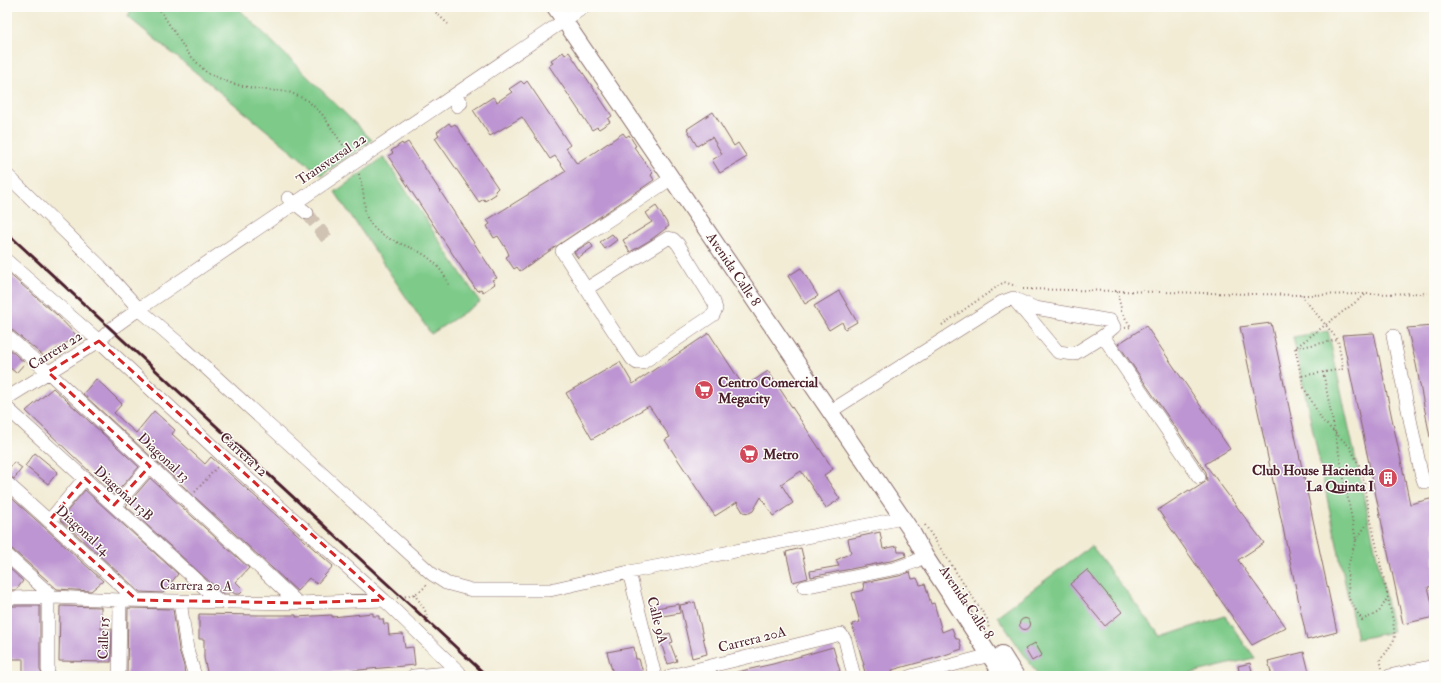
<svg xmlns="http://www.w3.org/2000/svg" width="1441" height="683" font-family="'IM FELL Double Pica',serif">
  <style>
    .green { fill: #7dca89; stroke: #64745a }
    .building { fill: #bd95d2 }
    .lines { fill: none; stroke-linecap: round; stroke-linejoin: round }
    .minor-tunnel { stroke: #d0c3b3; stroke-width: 13; stroke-dasharray: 13 6; stroke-linecap: butt }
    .minor-casing { stroke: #856766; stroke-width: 14 }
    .major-casing { stroke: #856766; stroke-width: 18 }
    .path { stroke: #856766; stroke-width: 2; stroke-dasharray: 1 3; stroke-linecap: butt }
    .minor { stroke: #fff; stroke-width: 13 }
    .major { stroke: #fff; stroke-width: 16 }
    .rail { stroke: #4a1f2b; stroke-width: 3 }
    .marked { fill: none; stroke: #d62828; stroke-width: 3; stroke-dasharray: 8 5; stroke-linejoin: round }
    .labels { text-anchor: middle; stroke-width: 3; stroke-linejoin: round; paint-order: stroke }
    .street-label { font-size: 14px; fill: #4a1f2b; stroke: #fdfcf7 }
    .poi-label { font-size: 14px; font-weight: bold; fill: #4a1f2b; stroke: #fdfcf7; text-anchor: start }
  </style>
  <rect width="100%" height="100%" fill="#fdfcf7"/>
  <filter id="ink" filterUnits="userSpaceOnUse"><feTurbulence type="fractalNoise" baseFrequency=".025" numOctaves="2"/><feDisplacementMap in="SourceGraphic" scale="8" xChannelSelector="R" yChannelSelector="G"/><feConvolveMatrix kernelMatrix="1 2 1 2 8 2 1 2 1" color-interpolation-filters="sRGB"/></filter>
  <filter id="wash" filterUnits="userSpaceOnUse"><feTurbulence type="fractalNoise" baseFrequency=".012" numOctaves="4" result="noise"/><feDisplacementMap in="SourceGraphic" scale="16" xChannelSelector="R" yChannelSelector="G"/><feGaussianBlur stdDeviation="0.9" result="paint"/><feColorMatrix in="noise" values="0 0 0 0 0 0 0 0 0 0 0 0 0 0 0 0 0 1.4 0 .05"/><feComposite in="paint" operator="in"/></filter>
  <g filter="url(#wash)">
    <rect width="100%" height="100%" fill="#f2ecd5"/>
    <!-- green -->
    <path class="green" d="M132 7H237L372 140 321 175 128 17Z
      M384 157 480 302 431 334 335 192Z
      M1328 331 1393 632 1357 639 1293 337Z
      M1091 546 1161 637 1225 616 1254 658 1180 676H1039L997 616Z"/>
    <g id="blocks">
      <!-- building -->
      <path class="building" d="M563 52 565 55 569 52 612 116 608 119 610 122 599 129 597 127 592 130 549 66 553 63 551 60Z
        M521 81 524 84 527 81 570 145 566 148 577 164 623 133 626 137 629 135 636 146 634 147 653 173 651 175 654 180 520 271 517 267 514 269 506 257 509 255 507 250 498 236 494 238 487 226 490 224 487 220 566 171 555 156 550 159 522 117 490 136 473 110 493 97 497 102 512 92 509 89Z
        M713 112 734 146 738 143 747 157 720 173 712 160 722 154 712 137 697 146 687 129Z
        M449 123 451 126 455 124 498 188 495 191 496 194 485 201 484 199 479 202 435 138 439 135 437 132Z
        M408 142 497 278 492 280 495 284 483 292 481 289 477 291 388 156 393 153 391 151 402 143 403 145Z
        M656 206 669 226 652 239 630 252 623 240 652 222 646 213Z
        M612 234 617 240 605 249 600 242Z
        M590 242 593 247 578 258 574 252Z
        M801 268 818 296 805 304 788 276Z
        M7 272 57 315 77 336 45 357 12 330 7 328Z
        M839 291 857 322 845 329 842 322 829 330 814 306Z
        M1271 323 1337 632 1307 640 1240 327Z
        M1146 326 1230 449 1205 464 1264 543 1238 560 1286 627 1252 645 1158 510 1189 490 1190 492 1207 481 1206 472 1118 344Z
        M1434 326V437H1430L1416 364 1407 328Z
        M709 333 744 387 768 371 833 469 824 475 840 499 826 508 801 471 781 484 793 503 773 516 761 497 753 511 749 513 743 512 737 502 715 516 665 440 670 437 649 406 592 439 566 393 620 362 633 384Z
        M1374 333 1410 504 1434 498V586L1428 587 1434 611V617L1403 624 1342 335Z
        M7 347 25 363 16 373 7 365Z
        M96 379 104 386 122 404 114 413 136 433 154 411 175 430 172 434 205 464 211 457 333 566 317 584 309 578 297 591 83 394Z
        M53 388 139 467 114 495 26 411Z
        M35 453 58 472 48 484 25 466Z
        M14 462 22 468 14 479 7 475V471Z
        M150 478 249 568 236 582 244 590 240 594H235L231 591 229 594H223L126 506Z
        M85 490 178 574 163 593 140 592 60 520Z
        M7 494 44 527 103 581 91 591 57 589 12 549 7 547Z
        M880 532 883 549 897 546 898 552H905L906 556 895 560 811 577 810 571 839 566 836 560 851 553 848 539Z
        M801 548 808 578 793 582 786 552Z
        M7 566 23 581 16 590H7Z
        M1087 570 1122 612 1105 626 1070 584Z
        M910 572 912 579 917 578 920 585 925 584 931 604 934 603 942 632 952 628 956 639H959L962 649 939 657 892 670 893 672 882 676H866L863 665H864L852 624 860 622 852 593 864 590 863 583 899 576Z
        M695 602 707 654 692 658 680 605Z
        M679 604 680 613 657 617 656 608Z
        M7 606H40V670L43 676H23V659H8Z
        M60 606 101 607V629H112L111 662 59 661Z
        M128 608 173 609 179 650 184 666 185 676H127Z
        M373 613V616H379V619H383L384 624H388L389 635 403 634 405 648 413 647 415 665 292 676H208L204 658V639H199V614L258 615H296V617L332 615V617Z
        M1019.5 624a5.5 5.5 0 1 1 11 0a5.5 5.5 0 1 1-11 0Z
        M670 633 673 642 670 643 677 661 668 664 659 637Z
        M1035 643 1042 655 1032 661 1025 649Z
        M634 647 636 659H639L644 676H617L616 674H613L607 652Z
        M833 647 840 671 825 676H737V672L773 664Z
        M1304 652 1310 676H1272L1268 661Z
        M1250 663 1253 676H1240L1238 666Z"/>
    </g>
  </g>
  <g filter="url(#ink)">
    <use href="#blocks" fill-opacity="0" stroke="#856766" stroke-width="1"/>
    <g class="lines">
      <!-- minor-tunnel -->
      <path class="minor-tunnel" d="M307 213 327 239"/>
      <!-- minor casing -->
      <g class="minor-casing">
        <path id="minor" d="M457 106 454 96 461 103
          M7 175 100 266 139 309 182 346 432 574 446 583 472 590H550L629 572 903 518
          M288 198 307 213
          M7 261 99 341 225 458 384 600 459 672
          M586 289 668 238 673 239 678 244 714 302 716 309 713 315 642 363H637L632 359C608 323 585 287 562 251L672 178
          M7 336 48 372 298 603
          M1103 336 1199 477
          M1393 336 1421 473 1424 482H1434
          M7 398 99 341 111 329 139 309 584 7
          M7 408 220 602
          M831 411 1002 302 1013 298 1035 308 1111 321 1114 327 1103 336 1074 354 1058 352 1013 298
          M7 483 137 600
          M115 506 150 466
          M49 521 85 478
          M7 555 53 597
          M629 572 655 676
          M804 587 897 568 914 562 925 556
          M48 597V670
          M7 598 53 597 120 600 298 603 384 600
          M180 601 187 649 195 676
          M119 676 120 600
          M413 676 459 672
          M670 676 841 634 845 640 854 676
          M911 676 990 655
          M1389 676 1434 666"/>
      </g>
      <!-- major casing -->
      <g class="major-casing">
        <path id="major" d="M555 7 912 532 925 556 1003 676
          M1002 654 1016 676"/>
      </g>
      <!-- path -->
      <path class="path" d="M158 7 187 52 207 73 233 84 257 89 289 92 307 100 322 114 349 154
        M430 7 448 24
        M359 174C361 182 363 190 364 198 366 209 363 214 371 224 380 237 397 242 411 248 429 255 441 267 449 285
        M1023 289 1301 295 1434 293
        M1117 291 1121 308V311H1118
        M1301 295 1338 340 1343 369 1301 376
        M1365 295 1295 348 1304 388 1322 420 1350 447 1363 473 1366 498 1393 621 1395 638 1386 653 1380 659 1382 668
        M1121 311 1131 327 1125 328
        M942 325 1004 282 1016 286
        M1296 348 1338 340
        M1323 372 1356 540 1347 569 1349 599 1362 620 1379 612 1388 597
        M195 492 217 467
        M925 525 987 619 989 630
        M1356 540 1371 518
        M414 594C421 604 430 613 426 625
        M397 598C408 596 421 594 427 584"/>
      <!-- minor -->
      <use href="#minor" class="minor"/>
      <!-- major -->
      <use href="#major" class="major"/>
      <!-- rail -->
      <path class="rail" d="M7 233 487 676"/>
    </g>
  </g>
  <!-- marked area -->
  <path class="marked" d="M99 341 384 600 298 603 137 600 49 521 85 478 114 505 150 466 48 372Z"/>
  <!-- icons -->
  <defs>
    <g id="supermarket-disc" transform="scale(1)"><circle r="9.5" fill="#d1495b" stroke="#fdfcf7"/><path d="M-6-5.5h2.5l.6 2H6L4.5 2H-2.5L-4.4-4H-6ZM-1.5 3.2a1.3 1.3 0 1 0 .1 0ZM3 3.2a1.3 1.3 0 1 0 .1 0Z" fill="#fff"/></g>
    <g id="building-disc" transform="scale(1)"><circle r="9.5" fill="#d1495b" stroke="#fdfcf7"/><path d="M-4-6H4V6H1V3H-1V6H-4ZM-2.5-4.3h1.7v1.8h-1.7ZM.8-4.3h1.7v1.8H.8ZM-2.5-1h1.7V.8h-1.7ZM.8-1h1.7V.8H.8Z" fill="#fff"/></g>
  </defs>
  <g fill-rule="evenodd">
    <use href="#supermarket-disc" x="704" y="390"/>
    <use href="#supermarket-disc" x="749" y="454"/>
    <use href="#building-disc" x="1388" y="478"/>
  </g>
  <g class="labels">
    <!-- street labels -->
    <g class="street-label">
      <text transform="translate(331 159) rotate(-34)" y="5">Transversal 22</text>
      <text transform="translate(734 269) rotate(56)" y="5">Avenida Calle 8</text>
      <text transform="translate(55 350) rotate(-32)" y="5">Carrera 22</text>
      <text transform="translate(244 454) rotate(42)" y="5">Carrera 12</text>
      <text transform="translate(164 457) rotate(43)" y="5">Diagonal 13</text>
      <text transform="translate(124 493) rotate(42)" y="5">Diagonal 13B</text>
      <text transform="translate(83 530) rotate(42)" y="5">Diagonal 14</text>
      <text transform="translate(196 585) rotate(1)" y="5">Carrera 20 A</text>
      <text transform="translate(967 602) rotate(56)" y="5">Avenida Calle 8</text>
      <text transform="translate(658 620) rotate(76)" y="5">Calle 9A</text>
      <text transform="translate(103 638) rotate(-89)" y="5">Calle 15</text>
      <text transform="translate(752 639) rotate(-14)" y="5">Carrera 20A</text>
    </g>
    <!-- poi labels -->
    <g class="poi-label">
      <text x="718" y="387">Centro Comercial<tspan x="718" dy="16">Megacity</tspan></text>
      <text x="763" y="459">Metro</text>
      <text x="1374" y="475" text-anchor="end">Club House Hacienda<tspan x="1374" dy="16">La Quinta I</tspan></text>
    </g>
  </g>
  <!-- margin -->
  <rect width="1441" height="683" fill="none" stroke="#fdfcf7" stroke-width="24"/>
</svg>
